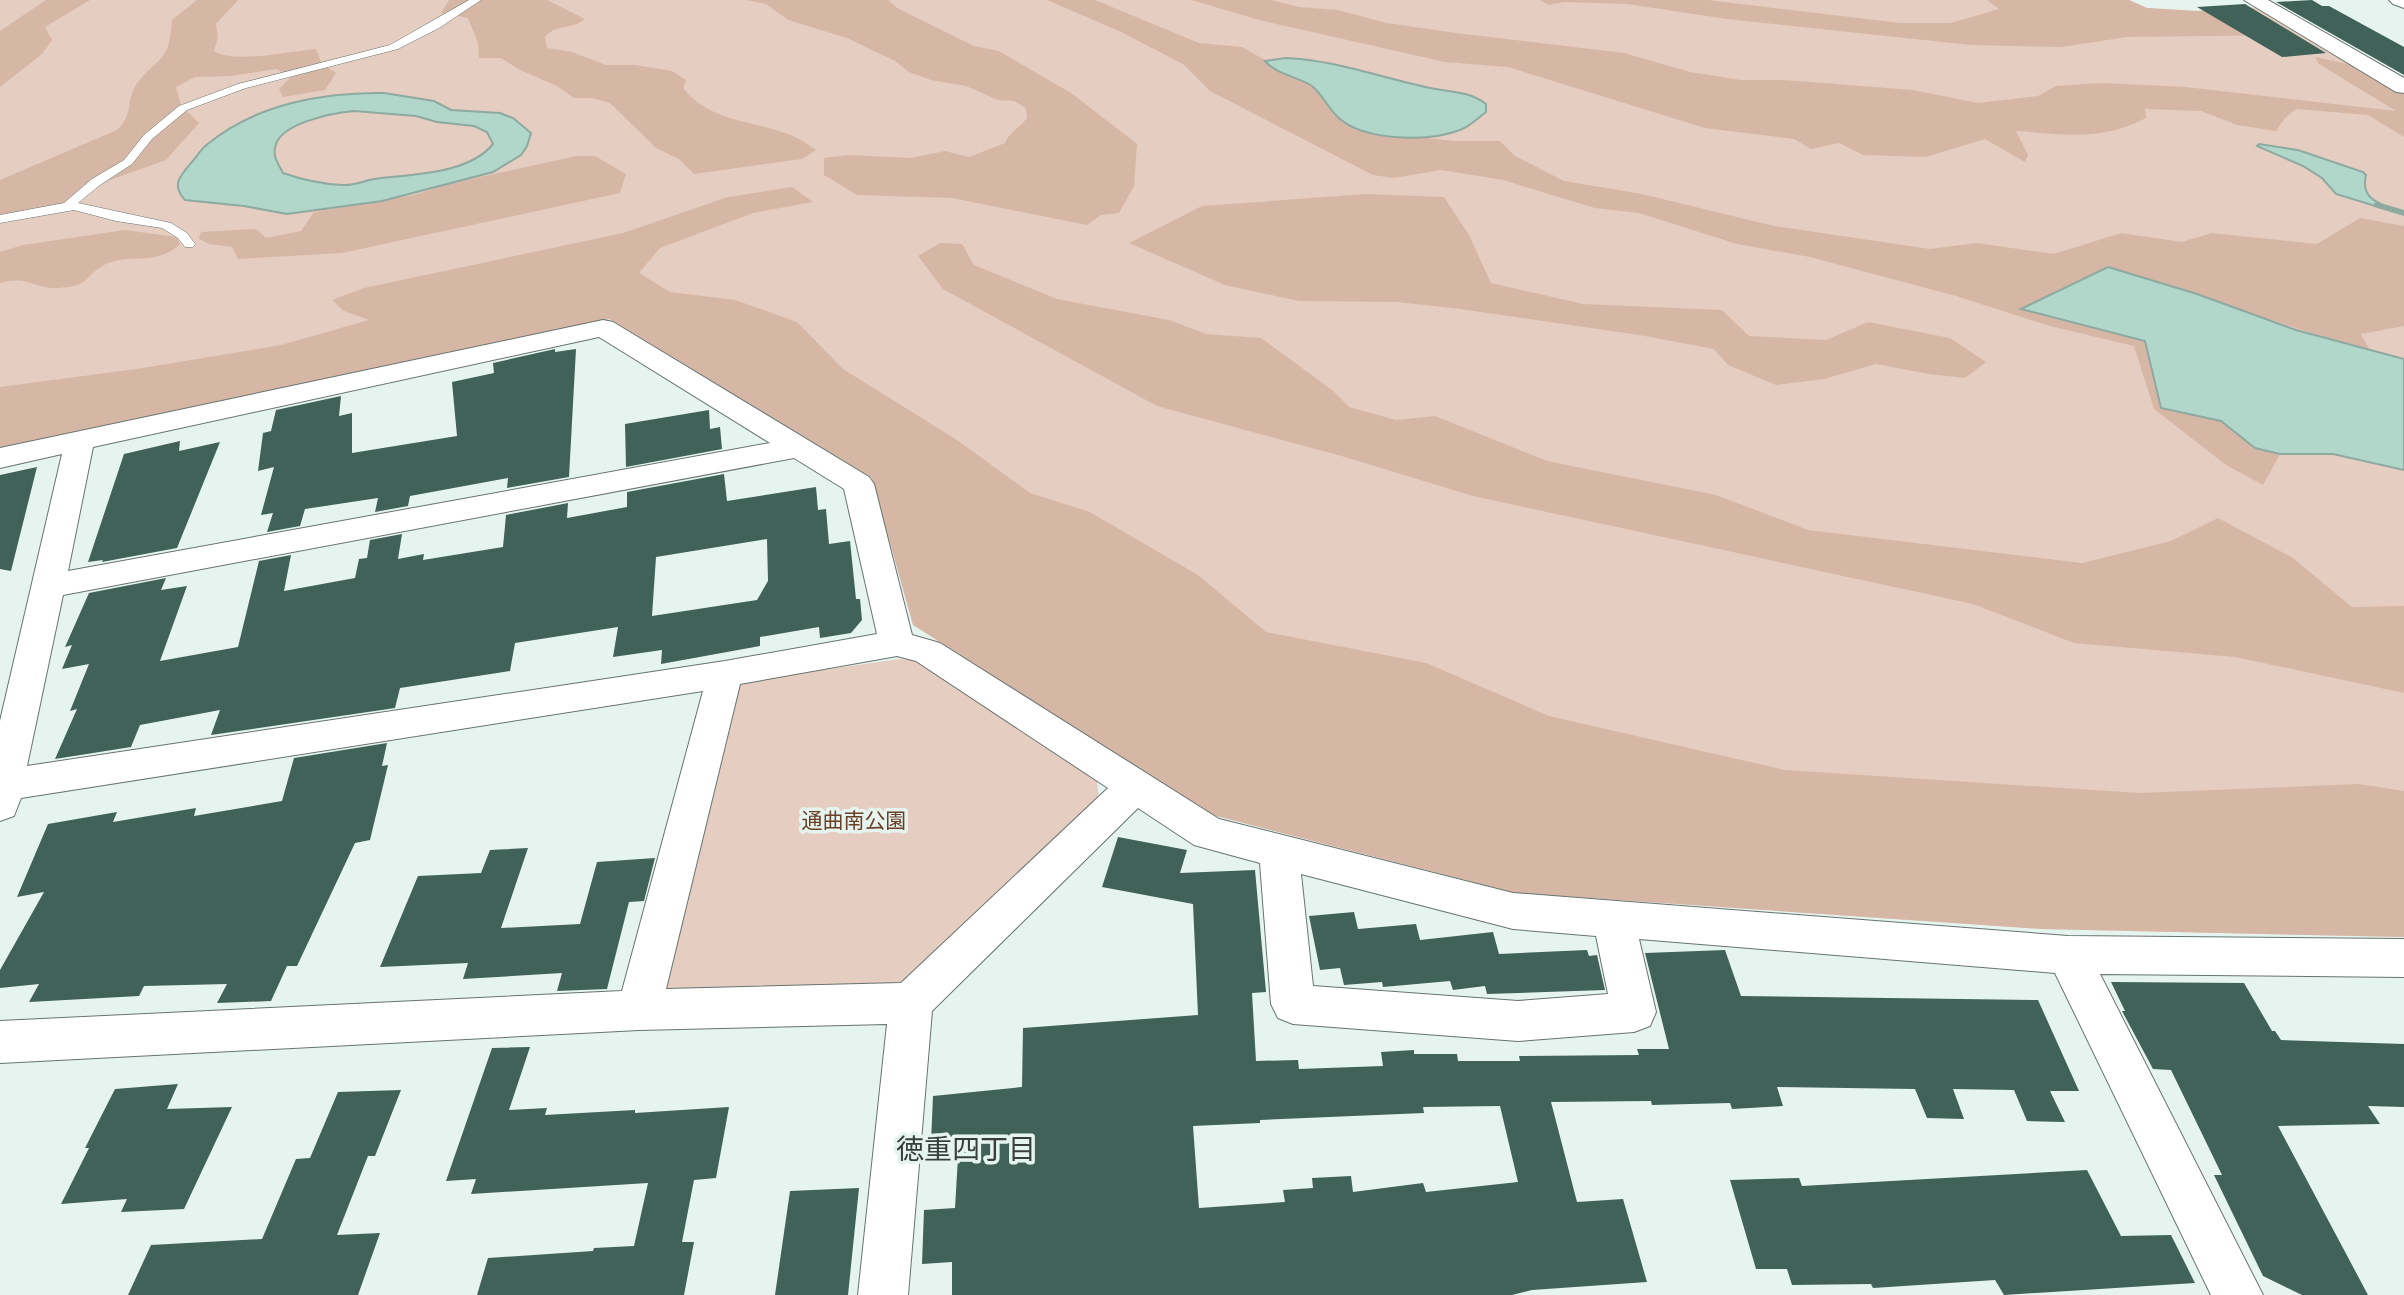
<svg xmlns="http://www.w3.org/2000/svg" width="2404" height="1295" font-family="'PT Sans','Noto Sans JP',sans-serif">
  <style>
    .green { fill: #e5cdc1 }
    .forest { fill: #d6b7a6 }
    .water { fill: #b1d7cb; stroke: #8da9a0; stroke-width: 2; fill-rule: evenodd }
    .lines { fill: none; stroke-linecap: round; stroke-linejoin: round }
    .stream { fill: #8da9a0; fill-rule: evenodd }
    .building { fill: #406258; fill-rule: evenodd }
    .lane-casing { stroke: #67736f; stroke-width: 1 }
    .street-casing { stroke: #67736f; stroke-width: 2 }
    .secondary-casing { stroke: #67736f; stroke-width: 2 }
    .lane { fill: #fff; fill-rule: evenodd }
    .street { fill: #fff; fill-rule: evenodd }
    .secondary { fill: #fff; fill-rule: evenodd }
    .labels { text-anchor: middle; stroke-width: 7; stroke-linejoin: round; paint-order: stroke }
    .park-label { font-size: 21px; fill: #6b3f26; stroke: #e6f4ef }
    .near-neighbourhood-label { font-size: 28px; fill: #383e3c; stroke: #e6f4ef }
  </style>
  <rect width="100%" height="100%" fill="#e6f4ef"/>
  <!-- green -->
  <path class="green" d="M0 0H2129L2147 8 2197 11 2257 7 2404 93V937L2042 929 1516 893 913 625 872 478 609 319 0 449Z
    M899 659 917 660 1097 780 1099 801 919 973 892 987 670 995 656 981 726 696 747 681Z"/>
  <!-- forest -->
  <path class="forest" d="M46 0H90L45 27 52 40 42 54 0 87V31Z
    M197 0H238L216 24 218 37 214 51C234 64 292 51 316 49L322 64 336 73 325 90 283 97 279 89 292 76 276 69 231 76 195 77 176 87 181 105 199 123 166 160 85 189 63 204 0 220V180L117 130C134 114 126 100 136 85 157 56 170 64 172 20Z
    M449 0H547L585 19C572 30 555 24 545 37L547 48 572 52 606 65H635L672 71 686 80 683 88C712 125 758 119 797 138 804 141 810 146 816 150L802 159 694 174 679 159 656 148 610 103 592 98H574L557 86 520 70 501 58H479L478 43 468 18 441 13Z
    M746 0H888L897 8 974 46 999 51 1071 93 1137 144 1134 186 1119 213 1101 215 1087 225 952 198 857 195 824 175V158L849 155 911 158 945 151 969 157 1005 143C1009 132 1020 128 1027 118L1026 108 1014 101 998 100 966 86 931 80 909 72 895 61 847 38 788 20 766 4Z
    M1047 0H1095L1199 43 1242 47 1313 87 1340 119 1419 137 1454 141H1500L1515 156 1564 181 1642 194 1774 226 1930 249 1977 243 2054 254 2121 233 2182 242 2212 233 2317 244 2360 218 2404 226V326L2361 334 2369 349C2281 326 2196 293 2108 267L2022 309 2145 341 2161 408 2221 421 2255 448 2280 454 2263 485 2226 465 2154 409 2134 346 2050 326 1956 296 1810 257 1737 244 1639 213 1595 208 1503 180 1441 170 1394 178 1373 175 1210 91 1183 64 1119 31Z
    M1191 0H1271L1299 7 1338 10 1387 23 1456 33 1624 53 1690 72 1741 80H1784L1913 90 1978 103 2038 96 2056 86 2101 83 2186 87 2396 111 2319 64 2315 57 2358 66 2404 94V137L2368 115 2296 109 2285 118 2276 131 2237 125 2201 111 2145 109 2146 118C2099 142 2066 134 2016 131L2028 155 2025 162 1985 139 1926 157 1863 155 1839 143 1811 149 1794 139 1705 128 1508 67 1445 62 1263 21Z
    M1540 0H1708L1900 23H1951L1999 9 1987 0H2129L2147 8 2197 11 2232 9 2292 35 2127 37 2062 47 1971 45 1727 19 1627 4 1564 2 1549 5Z
    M576 156H595L626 174 620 193 342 253 238 259 232 247 209 244 199 239 201 232 256 229 266 238 301 231 314 212 414 195 448 184Z
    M792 187 813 202 753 213 660 248 639 273 670 292 735 300 797 322 843 369 957 440 1030 493 1090 512 1198 575 1266 632 1426 663 1549 716 1785 770 2140 793 2359 784 2404 791V937L2042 929 1516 893 1212 815 913 625 872 478 610 319 0 449V387L136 369 281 345 369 320 344 311 332 300 364 288 623 233 728 197Z
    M1366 194 1444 197 1469 235 1491 283 1583 304 1722 310 1749 336 1826 340 1868 322 1950 338 1986 362 1965 378 1929 374 1876 364 1824 379 1776 385 1728 365 1714 349 1639 335 1453 308 1396 302 1299 301 1225 285 1129 243 1202 206Z
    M125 230 176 237 180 244C156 267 130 252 104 265 81 278 92 286 58 288 34 289 28 275 0 283V252L23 245Z
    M940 243 962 244 974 265 1057 299 1169 320 1206 334 1261 338 1332 390 1349 407 1396 420 1435 416 1547 461 1716 495 1808 530 2082 563 2171 541 2218 518 2293 558 2352 607 2404 606V693L2235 657 2074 643 1973 604 1473 496 1345 457 1157 406 943 289 918 256Z"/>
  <!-- water -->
  <path class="water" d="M1286 58C1336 60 1381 78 1430 88 1450 92 1469 91 1486 104V112C1478 118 1469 127 1460 130 1429 142 1366 141 1340 119 1329 110 1323 95 1312 86 1297 76 1277 75 1265 61Z
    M384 93 434 101 451 110 500 113 513 118 531 133 527 146 521 155 493 172 382 201 287 214 244 206 185 200C171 185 180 176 191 163 197 157 201 148 209 143 257 104 324 92 384 93ZM354 111 416 116 437 122 474 126 487 132 493 144C468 175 410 174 374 179 363 181 354 186 342 185 322 184 303 180 283 173 279 165 273 158 275 148 278 123 333 113 354 111Z
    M2259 144 2298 150 2363 172 2366 175C2363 188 2366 197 2379 203L2375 206 2336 194 2322 178 2303 166 2257 146Z
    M2108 267 2197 294 2296 330 2404 359V470L2333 454H2280L2255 448 2221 421 2161 408 2145 341 2021 309Z"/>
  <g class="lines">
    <!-- stream -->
    <path class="stream" d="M2377 202 2404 210V216L2374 207V203Z"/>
  </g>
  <!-- building -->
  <path class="building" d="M2312 0 2322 6H2329L2404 47V75L2276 2Z
    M2245 4 2326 53 2282 57 2197 7Z
    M555 349V352L576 349 569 477 507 488 508 478 410 496 408 506 375 512 378 498 305 509 300 526 267 532 273 513 261 515 274 467 258 471 263 433 271 431 276 410 341 396 339 416 352 413V453L457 436 452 382 494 373 493 363Z
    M709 410 710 429 720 427 722 449 626 467 625 424Z
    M180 441 179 451 220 442 177 548 102 562 103 560 88 562 124 454Z
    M37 467 11 571 0 569V475Z
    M724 474 727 501 816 487 818 510 826 509 829 544 850 541 856 599H860L862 620 851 633 820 638 819 627 760 637V646L661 664 662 650 613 657 618 627 515 643 510 671 400 688 395 708 211 735 220 710 140 725 131 747 55 759 77 709 70 711 89 664 62 669 72 645 65 647 89 593 166 578 161 590 187 586 160 661 238 647 259 561 291 555 284 591 355 578 359 559 367 558 370 540 402 534 398 559 424 554 423 560 503 547 506 515 568 503 567 518 627 507V492ZM767 539 768 581 757 600 652 616 656 557Z
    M387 743 382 766 388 765 370 840 355 843 297 966H287L271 1001 217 1003 227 984 144 986 139 996 29 1002 39 984 0 988V970L44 892 17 897 48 824 117 812 113 822 196 808 194 816 282 801 294 758Z
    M1118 837 1187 850 1180 873 1255 870 1266 992 1252 993 1256 1061 1298 1060 1299 1069 1383 1066 1381 1052 1414 1050V1054H1457L1458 1061H1520L1519 1056 1639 1055 1637 1049H1669L1645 953 1725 950 1741 996 2038 1000 2079 1091H2050L2065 1122 2027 1121 2014 1090 1953 1089 1964 1119 1927 1118 1915 1089 1777 1087 1783 1106 1732 1109 1730 1103 1652 1105 1651 1101 1551 1102 1577 1202 1623 1199 1647 1282 1532 1290 1512 1295H952V1262L922 1264 924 1210 955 1208 959 1140 931 1142 933 1096 1022 1087 1023 1028 1198 1015 1193 904 1102 887ZM1500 1106 1518 1182 1426 1192 1423 1183 1353 1192 1351 1176 1312 1178 1313 1188 1283 1190 1285 1202 1199 1208 1193 1126 1260 1123V1120L1424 1113 1423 1107Z
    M528 848 501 928 580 924 597 862 655 858 644 901 629 902 607 989 557 991 562 973 463 979 468 963 380 967 418 876 481 873 490 850Z
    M1354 912 1358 929 1416 924 1420 940 1493 932 1499 954 1587 950 1589 956 1597 955 1605 990 1487 994 1485 986 1453 990 1450 981 1383 987 1382 982 1344 985 1340 968 1320 970 1309 916Z
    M2111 982 2244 983 2272 1031H2275L2281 1040 2404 1044V1107L2368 1106 2380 1124 2278 1126 2368 1295H2302L2263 1276 2214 1175H2222L2171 1070 2153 1069 2122 1011H2125Z
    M530 1047 509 1110 547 1108 545 1115 635 1110V1113L729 1107 716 1178 694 1180 682 1242H694L684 1295H477L488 1258 593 1251 594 1248 634 1246 648 1183 471 1194 476 1179 446 1181 492 1048Z
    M178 1084 167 1109 232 1107 184 1209 121 1212 127 1199 61 1204 89 1148H85L115 1089Z
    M401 1090 375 1156H368L337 1235 380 1233 358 1295H128L151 1245 262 1239 296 1159 310 1158 338 1092Z
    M2087 1170 2121 1236 2171 1235 2195 1283 2004 1295 1995 1280 1873 1288 1871 1284 1792 1285 1787 1269H1756L1730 1180 1799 1178 1802 1186Z
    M859 1188 848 1295H775L790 1191Z"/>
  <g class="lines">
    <!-- lane casing -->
    <g class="lane-casing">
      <path id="lane" d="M469 0H481L439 28 398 49 246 88 187 110 152 139 132 164 100 185 78 203 171 223 187 233 195 244 193 247H185L178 238 162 228 116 221 74 210 0 223V215L64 203 92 179 124 160 144 135 179 106 238 84 390 45Z"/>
    </g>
    <!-- street casing -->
    <g class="street-casing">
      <path id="street" d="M2244 0H2268L2404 78V93L2396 92Z
        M603 320 613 322 869 477 874 484 912 635 940 643 1219 819 1513 893 2068 936 2404 939V977L2100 974 2263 1295H2211L2055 973 1639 939 1656 1012 1650 1026 1634 1032 1518 1041 1293 1024 1278 1018 1271 1004 1260 863 1194 845 1138 808 932 1011 908 1295H858L887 1024 639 1030 0 1063V1021L622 991 703 691 21 798 14 816 0 821V721L62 454 0 468V448ZM599 337 770 443 68 571 93 447ZM794 458 844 489 877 634 725 661 27 766 63 595ZM897 656 916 661 1108 788 901 983 666 989 740 684ZM1301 874 1513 929 1596 936 1608 994 1518 1001 1313 986Z"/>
    </g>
    <!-- secondary casing -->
    <g class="secondary-casing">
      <path id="secondary" d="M2389 0H2404V8L2393 4Z"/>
    </g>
    <!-- lane -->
    <use href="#lane" class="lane"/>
    <!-- street -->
    <use href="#street" class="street"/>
    <!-- secondary -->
    <use href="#secondary" class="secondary"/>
  </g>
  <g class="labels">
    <!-- park labels -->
    <g class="park-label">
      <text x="854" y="828">通曲南公園</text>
    </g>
    <!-- near-neighbourhood labels -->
    <g class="near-neighbourhood-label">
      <text x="966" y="1159">徳重四丁目</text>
    </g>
  </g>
</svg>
